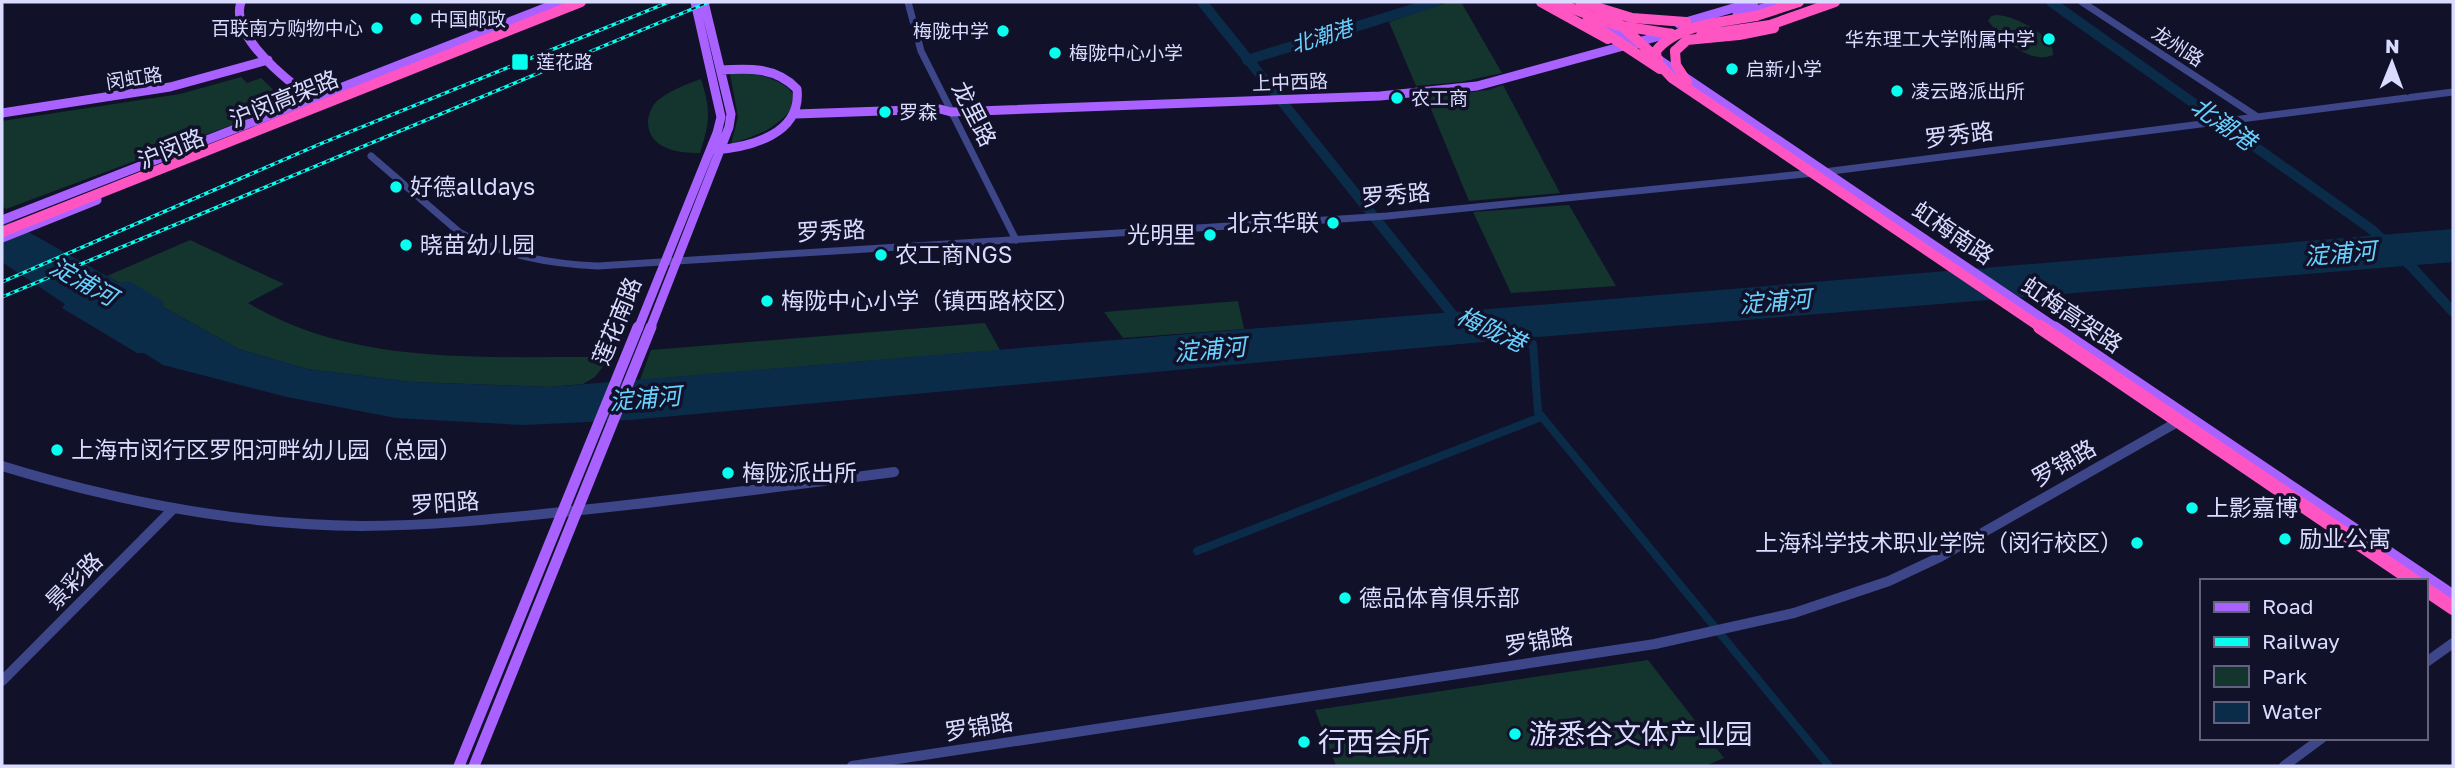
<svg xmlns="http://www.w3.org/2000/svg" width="2455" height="768" font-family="'Golos Text','Noto Sans SC',sans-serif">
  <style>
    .green { fill: #14342e }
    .water { fill: #0b2c49 }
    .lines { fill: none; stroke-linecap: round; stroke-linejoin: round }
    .canal { stroke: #0b2c49; stroke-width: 8 }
    .river { stroke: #0b2c49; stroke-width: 10 }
    .minor-far1 { stroke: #3c4689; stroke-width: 7 }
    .minor { stroke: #3c4689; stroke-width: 10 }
    .major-far1 { stroke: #a961ff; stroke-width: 9 }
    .major { stroke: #a961ff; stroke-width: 11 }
    .highway-far1 { stroke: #ff55c3; stroke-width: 10 }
    .highway { stroke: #ff55c3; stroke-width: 14 }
    .rail-casing { stroke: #06ffee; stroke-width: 3.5 }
    .rail { stroke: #11112a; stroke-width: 2; stroke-dasharray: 4.5; stroke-linecap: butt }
    .highway-bridge-far1 { stroke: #ff55c3; stroke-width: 10 }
    .highway-bridge { stroke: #ff55c3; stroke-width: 14 }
    .poi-dot { fill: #06ffee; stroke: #11112a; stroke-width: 2.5 }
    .labels { text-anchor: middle; stroke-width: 7; stroke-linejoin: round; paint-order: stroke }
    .far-poi-label { font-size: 19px; fill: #dadcff; stroke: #11112a; text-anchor: start }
    .far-street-label { font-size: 19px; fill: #dadcff; stroke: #11112a }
    .far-water-label { font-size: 21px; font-style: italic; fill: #68d2ff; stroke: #11112a }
    .street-label { font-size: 23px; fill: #dadcff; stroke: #11112a }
    .poi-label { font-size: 23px; fill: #dadcff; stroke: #11112a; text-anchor: start }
    .water-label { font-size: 24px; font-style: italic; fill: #68d2ff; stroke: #11112a }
    .near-poi-label { font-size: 28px; fill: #dadcff; stroke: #11112a; text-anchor: start }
  </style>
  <rect width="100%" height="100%" fill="#11112a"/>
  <!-- green -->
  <path class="green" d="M1449 2H1461L1502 73 1461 82 1416 86 1389 22Z
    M1996 15C2014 15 2055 36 2053 55 2029 65 2003 39 1988 21L1991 16Z
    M737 70C778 77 825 94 767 130 756 136 742 140 731 144L738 117 730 74Z
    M241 77 247 83 261 78 288 104 6 209 2 206V121L180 94Z
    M701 79C711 111 710 121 700 153 676 153 647 148 648 120 649 113 652 106 657 101 669 91 686 84 701 79Z
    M1503 85 1560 193 1469 201 1426 97 1488 90Z
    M1569 205 1616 286 1511 293 1473 212Z
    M190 240 284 284 248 303C354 367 485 356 604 357V365L595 377 583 384 550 387 411 382 307 369 239 349 107 276Z
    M1238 301 1244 329 1123 338 1104 312Z
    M985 323 1000 350 640 380 651 350Z
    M1648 660 1724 758 1705 766H1336L1315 710Z"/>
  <!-- water -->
  <path class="water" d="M2 217 119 283 129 281 164 302 163 307 239 349 307 369 411 382 550 387 2453 229V262L1538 337 630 420 524 425 396 418 287 397 163 365 144 353H137L62 308 65 304 2 262Z"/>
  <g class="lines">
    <!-- canal -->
    <path class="canal" d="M1512 337 1533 344 1538 412 1829 766
      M1197 551 1541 417"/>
    <!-- river -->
    <path class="river" d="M1202 2 1452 314
      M2051 2 2371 229 2411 266 2453 312
      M1247 60 1436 2"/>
    <!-- minor-far1 -->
    <path class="minor-far1" d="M908 2 921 51 1016 240
      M2082 2 2256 116
      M371 156 459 232C503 255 548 264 598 266L1387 216 1824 172 2453 92"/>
    <!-- minor -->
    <path class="minor" d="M2 466C119 502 239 525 361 526 429 526 496 519 562 512 673 501 784 486 894 472
      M2425 663 2453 643
      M2 681 174 508
      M852 766 1655 644 1794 613 1889 581 1940 557 2181 420
      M2284 766 2322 738"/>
    <!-- major-far1 -->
    <path class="major-far1" d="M241 2C229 36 289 82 314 100
      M1737 15 1782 3
      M1605 24 1636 44
      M1679 24 1754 2
      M1658 59 2058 329
      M2 113 170 87 268 60
      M796 114 940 109 951 112 1380 96 1477 86 1671 33
      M715 150C751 147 802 134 797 89 776 67 749 68 721 70
      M2 220 560 2
      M2 238 97 200
      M638 329 717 133 721 117 695 2
      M650 329 729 127 731 114 704 2"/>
    <!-- major -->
    <path class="major" d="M2055 327 2453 595
      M459 766 638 327
      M474 766 651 327"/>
    <!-- highway-far1 -->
    <path class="highway-far1" d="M1541 2 1608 39
      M1580 2 1632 18 1686 22
      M1756 16 1799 2
      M1675 51 1687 40 1739 35 1774 28
      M387 79 495 36"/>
    <!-- highway -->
    <path class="highway" d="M2425 589 2453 608"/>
    <!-- rail casing -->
    <g class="rail-casing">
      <path id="rail" d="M2 282 320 144 669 2
        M2 297 709 2"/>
    </g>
    <!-- rail -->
    <use href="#rail" class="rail"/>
    <!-- highway-bridge-far1 -->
    <path class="highway-bridge-far1" d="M1555 2 1616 25 1672 34
      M1590 2 1614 19 1658 59
      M1756 16C1724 22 1677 24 1656 51L1657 62 1672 78 2043 329
      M1587 21 1660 69
      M1701 35 1770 25 1835 2
      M495 36 581 2
      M1675 51 1676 65 1687 82
      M2 232 387 79"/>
    <!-- highway-bridge -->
    <path class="highway-bridge" d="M2040 327 2414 581"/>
  </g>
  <!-- markers -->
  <g class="poi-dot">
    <circle cx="416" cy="19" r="7"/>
    <circle cx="377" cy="28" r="7"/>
    <circle cx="1003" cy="31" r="7"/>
    <circle cx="2049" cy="39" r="7"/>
    <circle cx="1055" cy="53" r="7"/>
    <rect x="511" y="53" width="18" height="18" rx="3.5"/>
    <circle cx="1732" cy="69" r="7"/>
    <circle cx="1897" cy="91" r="7"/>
    <circle cx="1397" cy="98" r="7"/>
    <circle cx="885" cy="112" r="7"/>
    <circle cx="396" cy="187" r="7"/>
    <circle cx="1333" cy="223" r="7"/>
    <circle cx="1210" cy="235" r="7"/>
    <circle cx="406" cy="245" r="7"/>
    <circle cx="881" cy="255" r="7"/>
    <circle cx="767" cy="301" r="7"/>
    <circle cx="57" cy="450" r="7"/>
    <circle cx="728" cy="473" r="7"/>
    <circle cx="2192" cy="508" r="7"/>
    <circle cx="2285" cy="539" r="7"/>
    <circle cx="2137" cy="543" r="7"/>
    <circle cx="1345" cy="598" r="7"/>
    <circle cx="1515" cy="734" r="7"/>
    <circle cx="1304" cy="742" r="7"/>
  </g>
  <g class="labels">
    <!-- far-poi labels -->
    <g class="far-poi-label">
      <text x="430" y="26">中国邮政</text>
      <text x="363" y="35" text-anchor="end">百联南方购物中心</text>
      <text x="989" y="38" text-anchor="end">梅陇中学</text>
      <text x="2035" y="46" text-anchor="end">华东理工大学附属中学</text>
      <text x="1069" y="60">梅陇中心小学</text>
      <text x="536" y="69">莲花路</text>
      <text x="1746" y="76">启新小学</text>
      <text x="1911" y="98">凌云路派出所</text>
      <text x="1411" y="105">农工商</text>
      <text x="899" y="119">罗森</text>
    </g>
    <!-- far-street labels -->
    <g class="far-street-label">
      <text transform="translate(2178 46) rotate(33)" y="7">龙州路</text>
      <text transform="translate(134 78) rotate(-9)" y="7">闵虹路</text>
      <text transform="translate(1290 82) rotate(-2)" y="7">上中西路</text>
    </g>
    <!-- far-water labels -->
    <g class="far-water-label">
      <text transform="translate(1322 37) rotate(-17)" y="7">北潮港</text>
    </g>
    <!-- street labels -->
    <g class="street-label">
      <text transform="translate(284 99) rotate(-22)" y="8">沪闵高架路</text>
      <text transform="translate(974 114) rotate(63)" y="8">龙里路</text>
      <text transform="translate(1959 135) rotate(-7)" y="8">罗秀路</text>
      <text transform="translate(171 149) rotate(-22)" y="8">沪闵路</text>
      <text transform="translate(1396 195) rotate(-5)" y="8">罗秀路</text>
      <text transform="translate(831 231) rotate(-3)" y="8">罗秀路</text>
      <text transform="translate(1953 233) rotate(34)" y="8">虹梅南路</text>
      <text transform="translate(2072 315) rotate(34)" y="8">虹梅高架路</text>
      <text transform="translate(617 321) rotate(-68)" y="8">莲花南路</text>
      <text transform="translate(2064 463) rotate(-30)" y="8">罗锦路</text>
      <text transform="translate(445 503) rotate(-4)" y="8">罗阳路</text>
      <text transform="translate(74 581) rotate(-45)" y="8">景彩路</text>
      <text transform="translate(1539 641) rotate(-9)" y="8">罗锦路</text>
      <text transform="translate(979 727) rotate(-9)" y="8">罗锦路</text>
    </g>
    <!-- poi labels -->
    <g class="poi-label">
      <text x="410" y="195">好德alldays</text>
      <text x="1319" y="231" text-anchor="end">北京华联</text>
      <text x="1196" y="243" text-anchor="end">光明里</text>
      <text x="420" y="253">晓苗幼儿园</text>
      <text x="895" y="263">农工商NGS</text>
      <text x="781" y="309">梅陇中心小学（镇西路校区）</text>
      <text x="71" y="458">上海市闵行区罗阳河畔幼儿园（总园）</text>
      <text x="742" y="481">梅陇派出所</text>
      <text x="2206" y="516">上影嘉博</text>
      <text x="2299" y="547">励业公寓</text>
      <text x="2123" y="551" text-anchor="end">上海科学技术职业学院（闵行校区）</text>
      <text x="1359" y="606">德品体育俱乐部</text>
    </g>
    <!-- water labels -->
    <g class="water-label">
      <text transform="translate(2223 124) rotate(35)" y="8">北潮港</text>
      <text transform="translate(2340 254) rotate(-5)" y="8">淀浦河</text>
      <text transform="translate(83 282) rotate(29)" y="8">淀浦河</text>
      <text transform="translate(1775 302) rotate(-5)" y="8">淀浦河</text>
      <text transform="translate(1491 330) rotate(25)" y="8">梅陇港</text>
      <text transform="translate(1210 350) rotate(-5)" y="8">淀浦河</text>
      <text transform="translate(645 399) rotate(-5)" y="8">淀浦河</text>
    </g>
    <!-- near-poi labels -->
    <g class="near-poi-label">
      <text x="1529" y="744">游悉谷文体产业园</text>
      <text x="1318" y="752">行西会所</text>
    </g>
  </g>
  <!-- border -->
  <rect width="2455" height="768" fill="none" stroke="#dadcff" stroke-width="7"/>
  <!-- legend -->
  <rect x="2200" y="579" width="228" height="161" fill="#11112a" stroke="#61627f" stroke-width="2"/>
  <rect x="2214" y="602" width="35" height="10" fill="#a961ff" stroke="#61627f" stroke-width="2"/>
  <text x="2262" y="614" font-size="21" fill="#dadcff">Road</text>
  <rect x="2214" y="637" width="35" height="10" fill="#06ffee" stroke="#61627f" stroke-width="2"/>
  <text x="2262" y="649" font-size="21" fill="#dadcff">Railway</text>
  <rect x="2214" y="666" width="35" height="21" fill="#14342e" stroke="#61627f" stroke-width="2"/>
  <text x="2262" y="684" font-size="21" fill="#dadcff">Park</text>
  <rect x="2214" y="702" width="35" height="21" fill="#0b2c49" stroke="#61627f" stroke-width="2"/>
  <text x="2262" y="719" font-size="21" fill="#dadcff">Water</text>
  <!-- north arrow -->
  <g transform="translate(2392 63) rotate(1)" stroke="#11112a" stroke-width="5" paint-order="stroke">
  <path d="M0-5L12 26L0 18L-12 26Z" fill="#dadcff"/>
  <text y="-10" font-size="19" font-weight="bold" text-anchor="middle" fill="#dadcff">N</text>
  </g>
</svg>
